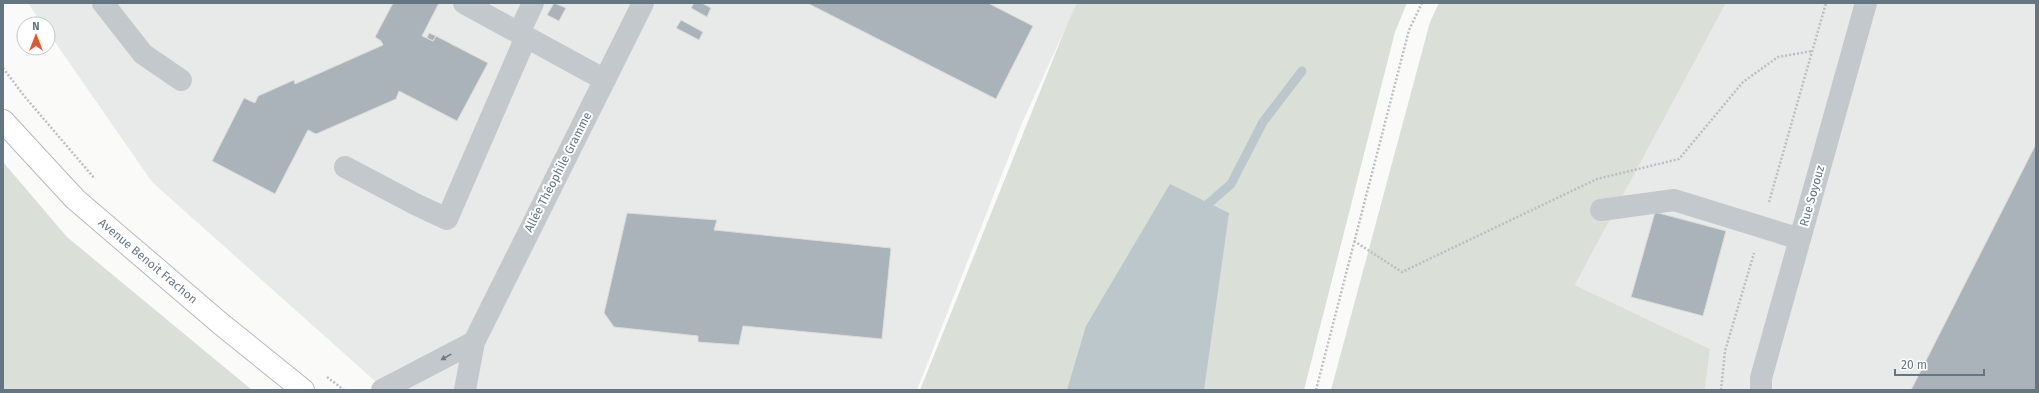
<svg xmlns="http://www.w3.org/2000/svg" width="2039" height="393" font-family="'Fira Sans',sans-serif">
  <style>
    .built { fill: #e8e9e9 }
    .green { fill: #dadfd7 }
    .water { fill: #bbc7cb }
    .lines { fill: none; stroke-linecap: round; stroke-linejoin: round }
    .stream { stroke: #bbc7cb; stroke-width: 9 }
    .building { fill: #aab3b9; stroke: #dcdcda }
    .major-casing { stroke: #b5babe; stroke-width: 24 }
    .path { stroke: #bbbfc2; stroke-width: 2.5; stroke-dasharray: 2 2; stroke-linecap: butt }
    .minor { stroke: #c3c8cc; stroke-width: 22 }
    .major { stroke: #fff; stroke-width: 22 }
    .oneway { fill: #6a7a87 }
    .labels { text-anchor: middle; stroke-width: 4; stroke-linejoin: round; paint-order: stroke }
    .street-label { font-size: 12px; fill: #657683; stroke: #fff }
  </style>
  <rect width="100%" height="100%" fill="#fafaf8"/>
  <!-- built -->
  <path class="built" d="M28 3H1077L1022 123 917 390H385L152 182 48 32V24H42Z
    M1726 3H2036V390H1705L1710 349 1575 285Z"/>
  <!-- green -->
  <path class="green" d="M1077 3H1407L1395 32 1304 390H920L1068 22Z
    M1439 3H1726L1575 285 1710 349 1705 390H1331L1430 22Z
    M3 162 67 237 252 390H3Z"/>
  <!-- water -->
  <path class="water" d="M1170 184 1229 213 1204 390H1067L1086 326Z"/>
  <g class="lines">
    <!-- stream -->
    <path class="stream" d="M1200 211 1231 184 1263 122 1302 71"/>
  </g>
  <!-- building -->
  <path class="building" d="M393 3H439L422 36 433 41 436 36 488 63 457 121 399 91 396 99 316 134 308 130 275 194 212 161 244 98 255 103 258 96 294 80 295 84 383 45 381 41 375 37Z
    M554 3 566 8 559 21 547 15Z
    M694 3H702L711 8 707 17 691 8Z
    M807 3H988L1033 26 996 99Z
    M681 20 703 32 699 40 676 28Z
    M429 33 436 36 433 41 427 38Z
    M2036 144V390H1911Z
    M1655 212 1726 231 1703 316 1631 297Z
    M627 213 717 220 714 230 891 248 882 339 743 326 739 345 698 342V336L614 327 604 313Z"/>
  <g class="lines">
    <!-- major casing -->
    <g class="major-casing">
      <path id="major" d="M3 121 75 199 221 324 303 390"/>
    </g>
    <!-- path -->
    <path class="path" d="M3 68 25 97 95 179
      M1769 202 1826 3
      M1354 241 1402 272 1597 179 1679 159 1743 82 1778 57 1812 51
      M327 377 344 390
      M1316 390 1409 30 1422 3
      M1721 390 1725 351 1754 253"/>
    <!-- minor -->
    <path class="minor" d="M103 3 143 54 181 80
      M464 3 605 80
      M519 33 533 3
      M345 167 415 204 447 219 526 37
      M1601 210 1674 200 1800 239
      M474 342 643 3
      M382 390 474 342 465 390
      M1761 390V378L1866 3"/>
    <!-- major -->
    <use href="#major" class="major"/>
  </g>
  <!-- one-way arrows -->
  <defs><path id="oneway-solid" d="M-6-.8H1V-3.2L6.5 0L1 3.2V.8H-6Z"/></defs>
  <use class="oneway" href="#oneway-solid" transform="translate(446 357) rotate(151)"/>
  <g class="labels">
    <!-- street labels -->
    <g class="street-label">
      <text transform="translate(558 172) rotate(-63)" y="4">Allée Théophile Gramme</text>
      <text transform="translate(1812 196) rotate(-74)" y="4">Rue Soyouz</text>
      <text transform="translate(148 261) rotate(40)" y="4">Avenue Benoit Frachon</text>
    </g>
  </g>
  <!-- border -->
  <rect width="2039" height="393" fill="none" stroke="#657683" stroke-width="8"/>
  <!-- north arrow -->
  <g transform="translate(36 36)"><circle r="19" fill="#ffffff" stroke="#c1c8cd"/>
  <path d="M0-3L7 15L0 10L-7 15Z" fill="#e4572e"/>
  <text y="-6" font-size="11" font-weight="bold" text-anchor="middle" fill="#657683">N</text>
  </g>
  <!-- scale -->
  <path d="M1895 369v6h89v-6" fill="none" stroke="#657683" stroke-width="2"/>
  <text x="1901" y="369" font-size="12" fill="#657683" stroke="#ffffff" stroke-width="3" paint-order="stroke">20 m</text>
</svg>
